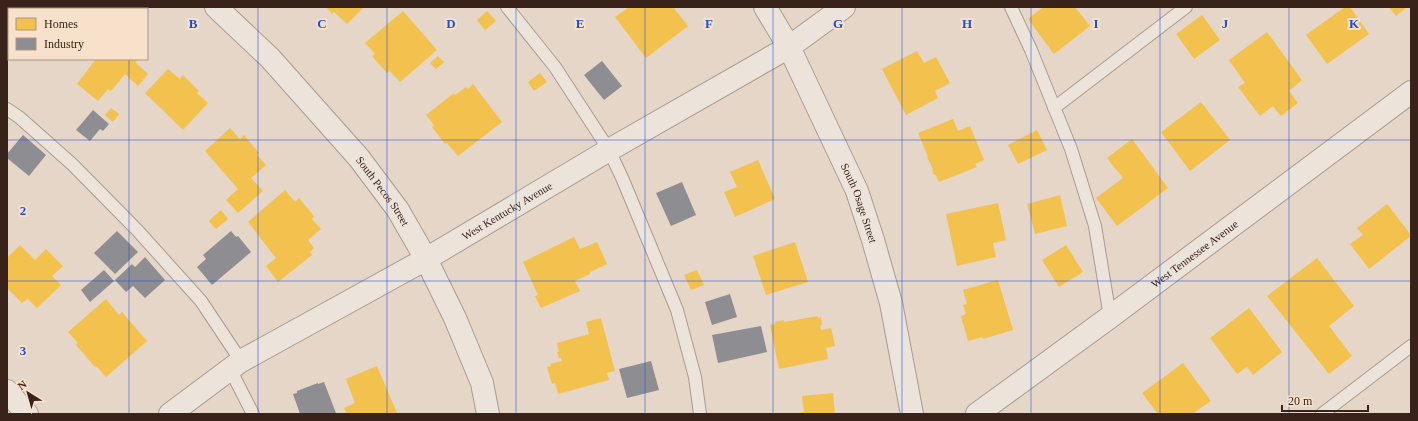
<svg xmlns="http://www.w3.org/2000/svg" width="1418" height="421" font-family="Georgia,serif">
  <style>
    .homes { fill: #f2c14e }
    .industry { fill: #8d8d92 }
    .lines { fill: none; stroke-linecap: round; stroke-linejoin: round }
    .lane-casing { stroke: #a99b92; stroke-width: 14 }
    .street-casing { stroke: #a99b92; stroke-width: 24 }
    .lane { stroke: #ece3db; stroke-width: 12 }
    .street { stroke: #ece3db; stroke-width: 22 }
    .grid { fill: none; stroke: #1d4ed8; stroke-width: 1; stroke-opacity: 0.55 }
    .labels { text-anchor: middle; stroke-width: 4; stroke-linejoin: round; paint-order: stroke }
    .street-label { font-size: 11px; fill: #38221a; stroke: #f8e1cb }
    .grid-label { font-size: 13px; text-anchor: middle; font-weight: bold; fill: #1d4ed8; stroke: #f8e1cb; stroke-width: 4; stroke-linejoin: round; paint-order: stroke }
  </style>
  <rect width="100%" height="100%" fill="#e5d6c8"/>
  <!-- homes -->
  <path class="homes" d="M30 7H73L72 9H33Z
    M326 7H364L347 24 334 12 332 14Z
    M629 7H673L688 26 646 58 615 17Z
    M1043 7H1075L1090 26 1054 54 1028 19Z
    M1345 7H1350L1369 34 1327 64 1306 35Z
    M1389 7H1407L1396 16Z
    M403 11 437 50 400 82 390 71 387 73 372 56 375 54 365 43Z
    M487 11 496 21 485 30 477 20Z
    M1202 15 1220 40 1194 59 1176 34Z
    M1267 32 1302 80 1289 91 1298 103 1281 116 1273 106 1260 116 1238 87 1245 83 1229 60Z
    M917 51 924 63 936 57 950 83 935 91 938 98 906 115 882 69Z
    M438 56 444 62 436 69 430 63Z
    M96 59H138L135 62 148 74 138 86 125 74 111 91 108 89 98 101 77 84Z
    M168 69 180 79 183 75 199 91 197 93 208 103 183 130 145 93Z
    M540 73 547 82 534 91 528 82Z
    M473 84 502 122 458 156 447 143 445 144 432 127 434 125 426 115 454 93 455 95 466 87 468 89Z
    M1201 102 1230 140 1190 171 1161 132Z
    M111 108 119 114 113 122 105 115Z
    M953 119 958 131 970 126 984 160 975 164 977 167 939 182 935 174 934 175 932 170 933 169 927 157H928L918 133Z
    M230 128 240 139 244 135 259 153 257 155 266 165 251 178 263 191 238 213 226 200 238 189 205 151Z
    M1037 130 1047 150 1018 164 1008 145Z
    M1132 139 1168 188 1117 226 1096 198 1123 178 1107 158Z
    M758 160 775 199 735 217 724 192 737 187 730 172Z
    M285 190 295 202 299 198 314 216 312 219 321 229 308 240 314 248 310 252 312 255 278 282 266 266 276 258 248 222Z
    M1060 195 1067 226 1035 234 1027 204Z
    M998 203 1006 240 993 243 996 257 957 266 946 214Z
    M1387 204 1411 235V236L1369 269 1350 244 1363 235 1357 228Z
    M221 210 228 219 216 229 209 221Z
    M574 237 580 249 597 242 607 264 590 272V274L575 281 580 291 541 308 535 296 538 295 523 262Z
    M795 242 808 282 766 295 753 256Z
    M20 245 35 260 46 249 63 266 52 276 61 285 37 308 28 299 22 303 7 288V258Z
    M1066 245 1083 272 1059 287 1042 260Z
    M1317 258 1354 306 1329 326 1352 356 1329 374 1267 296Z
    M697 270 704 285 691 290 684 275Z
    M998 280 1013 330 983 339 982 337 968 341 961 316 966 314 963 305 967 304 963 290Z
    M106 299 119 315 122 312 147 341 106 377 96 366 95 367 76 345 78 343 68 332Z
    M1249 308 1282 352 1253 375 1247 367 1237 374 1210 338Z
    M818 316V318L821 317 822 325 820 326 821 330 831 328 835 346 826 348 828 359 779 369 770 325 775 324V322L784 320V322Z
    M601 318 615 371 607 373 609 380 558 394 555 383 552 384 547 367 551 366 550 364 562 361 561 358H559L557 352H559L557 343 589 334 586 322Z
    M1183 363 1211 401 1192 414H1158L1142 393Z
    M377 366 397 413 347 414 344 408 355 403 346 379Z
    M833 393 835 414H794L804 412 802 396Z"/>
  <!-- industry -->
  <path class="industry" d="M602 61 622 86 604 100 584 75Z
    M93 110 109 124 103 131 100 129 90 141 76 130Z
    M23 135 46 155 29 176 7 158V154Z
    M682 182 696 215 671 226 656 193Z
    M117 231 138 252 115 274 94 253Z
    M231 231 236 237 238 236 251 252 212 285 197 267 206 259 203 255Z
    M145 257 165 280 145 298 133 286 126 292 115 280 132 264 135 267Z
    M104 270 114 281 90 302 81 290Z
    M730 294 737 317 712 325 705 302Z
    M761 326 767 352 718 363 712 335Z
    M651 361 659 390 627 398 619 369Z
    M324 382 336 413 300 414 293 394 297 393V391L318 383V384Z"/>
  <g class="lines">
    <!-- lane casing -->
    <g class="lane-casing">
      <path id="lane" d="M507 7 555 67 609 150 623 180 677 310 695 377 700 414
        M1011 7 1031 50 1071 149 1095 226 1110 317
        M1054 108 1186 7
        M7 109 19 117 73 165 138 231 201 301 241 361
        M230 369 253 414
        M1322 414 1411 346"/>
    </g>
    <!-- street casing -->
    <g class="street-casing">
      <g id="street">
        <path id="s1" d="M216 7 270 58 359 158 398 210 426 259 455 318 482 383 488 414"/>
        <path id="s2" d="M765 7 789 47 857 191 873 240 891 303 912 414"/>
        <path d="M7 391 27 414"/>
        <path id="s3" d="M170 414 241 361 426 259 609 150 789 47 844 7"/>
        <path id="s4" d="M977 414 1110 317 1411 92"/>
      </g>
    </g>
    <!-- lane -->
    <use href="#lane" class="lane"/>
    <!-- street -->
    <use href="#street" class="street"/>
  </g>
  <!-- grid -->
  <path class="grid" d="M129 7V9M258 7V414M387 7V414M516 7V414M645 7V414M773 7V414M902 7V414M1031 7V414M1160 7V414M1289 7V414M129 59V414M7 140H1411M7 281H1411"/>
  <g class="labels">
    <!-- street labels -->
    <g class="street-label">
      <text dy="4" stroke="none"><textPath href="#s1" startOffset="249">South Pecos Street</textPath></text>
      <text dy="4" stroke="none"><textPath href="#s2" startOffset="218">South Osage Street</textPath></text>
      <text dy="4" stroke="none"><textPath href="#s3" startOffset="394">West Kentucky Avenue</textPath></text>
      <text dy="4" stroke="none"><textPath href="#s4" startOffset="270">West Tennessee Avenue</textPath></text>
    </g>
  </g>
  <g class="grid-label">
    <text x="193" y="28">B</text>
    <text x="322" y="28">C</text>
    <text x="451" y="28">D</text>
    <text x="580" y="28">E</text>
    <text x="709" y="28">F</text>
    <text x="838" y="28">G</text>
    <text x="967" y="28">H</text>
    <text x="1096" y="28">I</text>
    <text x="1225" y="28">J</text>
    <text x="1354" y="28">K</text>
    <text x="23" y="215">2</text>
    <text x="23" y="355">3</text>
  </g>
  <!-- border -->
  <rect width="1418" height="421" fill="none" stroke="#38221a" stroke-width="16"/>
  <!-- legend -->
  <rect x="8" y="8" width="140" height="52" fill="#f8e1cb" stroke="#ab9584"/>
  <rect x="16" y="18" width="20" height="12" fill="#f2c14e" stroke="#ab9584"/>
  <text x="44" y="28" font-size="12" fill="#38221a">Homes</text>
  <rect x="16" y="38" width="20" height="12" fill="#8d8d92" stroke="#ab9584"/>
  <text x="44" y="48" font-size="12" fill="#38221a">Industry</text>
  <!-- north arrow -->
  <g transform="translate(28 393) rotate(323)" stroke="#f8e1cb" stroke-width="3" paint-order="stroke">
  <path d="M0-3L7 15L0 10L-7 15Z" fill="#38221a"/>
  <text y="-6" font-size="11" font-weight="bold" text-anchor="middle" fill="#38221a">N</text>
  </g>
  <!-- scale -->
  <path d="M1282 405v6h86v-6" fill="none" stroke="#38221a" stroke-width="2"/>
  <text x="1288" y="405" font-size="12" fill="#38221a" stroke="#f8e1cb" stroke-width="3" paint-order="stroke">20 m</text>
</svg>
